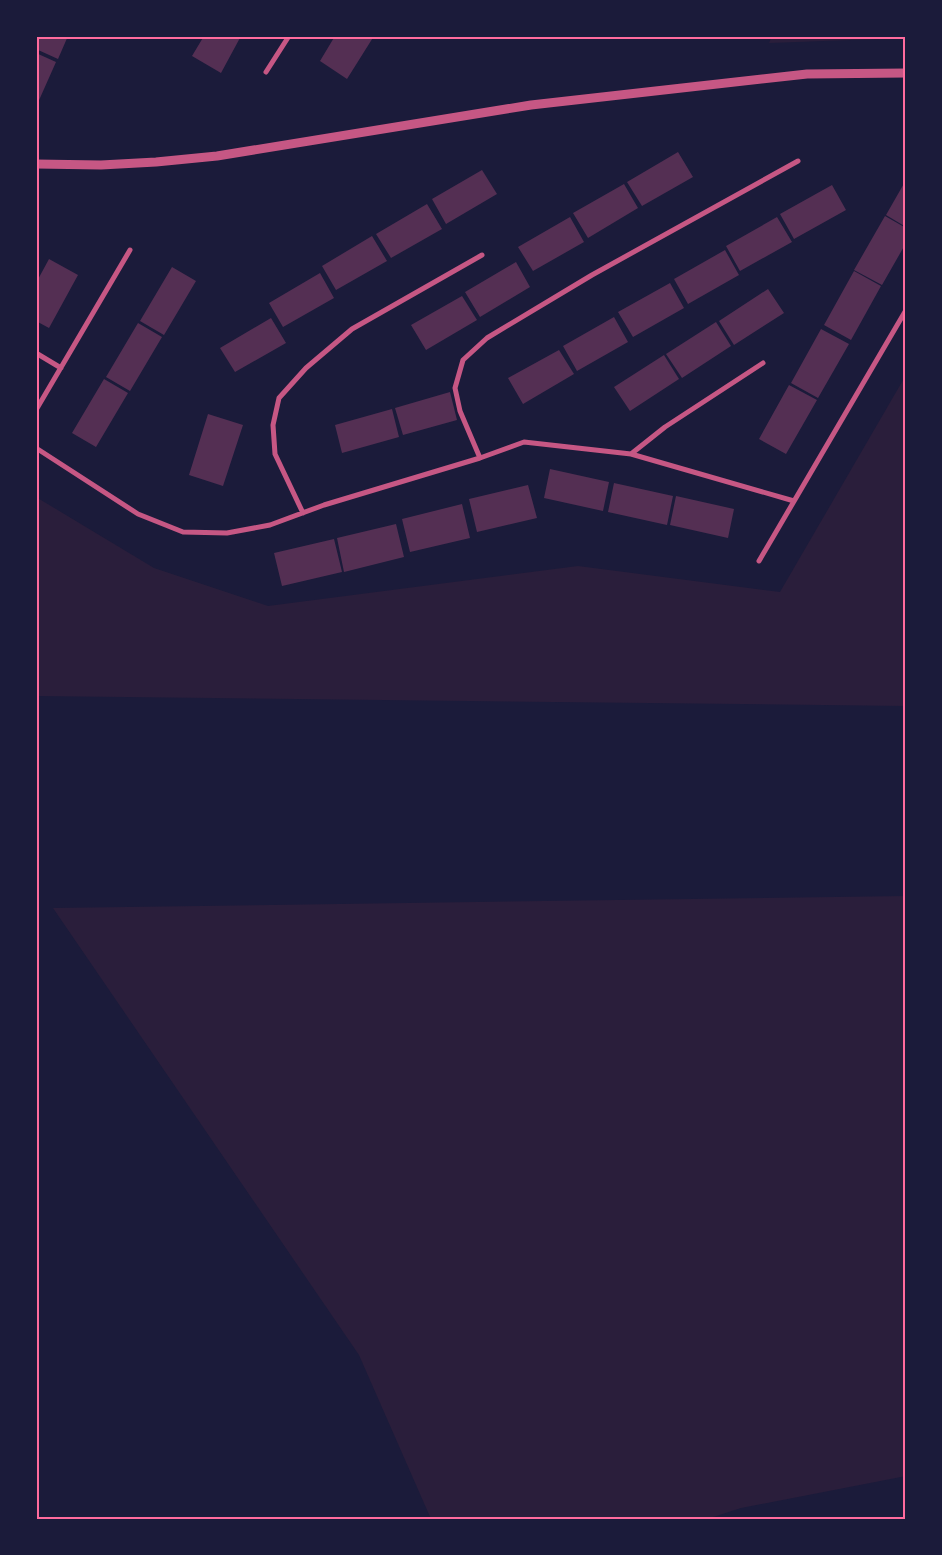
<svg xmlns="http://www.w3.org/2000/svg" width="942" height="1555" font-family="'Asap Condensed',sans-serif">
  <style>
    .green { fill: #2a1e3b }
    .building { fill: #542f53 }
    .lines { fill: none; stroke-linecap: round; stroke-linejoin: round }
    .minor { stroke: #c65784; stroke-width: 5 }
    .tertiary { stroke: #c65784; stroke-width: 9 }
    .neatline { fill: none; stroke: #ff6b9d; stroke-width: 2 }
  </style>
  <rect width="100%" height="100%" fill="#1b1b3a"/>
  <!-- green -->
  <path class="green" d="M772 36H906V38L769 43Z
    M906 375V706L36 696V497L154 568 268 606 578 566 780 592Z
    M906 896V1476L741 1508 707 1519H431L359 1355 53 908Z"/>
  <!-- building -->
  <path class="building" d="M36 36H68L58 59 36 49Z
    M204 36H241L221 73 192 56Z
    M335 36H374L347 79 320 61Z
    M36 53 56 62 36 107Z
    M678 152 693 177 642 206 627 182Z
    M482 170 497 194 446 224 432 199Z
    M906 180V227L886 215Z
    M624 184 638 208 588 238 573 213Z
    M832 185 846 210 794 239 780 214Z
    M427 204 442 229 391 258 376 234Z
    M885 216 906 228V243L882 285 854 270Z
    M570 217 584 242 533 271 518 247Z
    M777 217 792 242 740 271 726 246Z
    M372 236 387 261 336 290 322 266Z
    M725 250 739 275 688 304 674 279Z
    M49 259 78 275 49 328 36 321V283Z
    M516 262 530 287 480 317 465 292Z
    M172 267 196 281 164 335 140 321Z
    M854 271 881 286 851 340 824 325Z
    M320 273 334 298 283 327 269 303Z
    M670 283 684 308 633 337 618 312Z
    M768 289 784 313 734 345 719 321Z
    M462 296 477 320 426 350 411 325Z
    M614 317 628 342 577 371 563 346Z
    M271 318 286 343 235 372 220 348Z
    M716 322 731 346 682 378 666 354Z
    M138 323 162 337 130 391 106 377Z
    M821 329 849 344 818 398 791 383Z
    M559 350 574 374 523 404 508 378Z
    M664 355 679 379 630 411 614 387Z
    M104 379 128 393 96 447 72 433Z
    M789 385 817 400 786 454 759 439Z
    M450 392 457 420 403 435 395 408Z
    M392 409 399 437 342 453 335 425Z
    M208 414 243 425 223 486 189 475Z
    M550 469 609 482 603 511 544 498Z
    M614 483 673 496 667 525 608 512Z
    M528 485 537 518 477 532 469 499Z
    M676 496 734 509 728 538 670 525Z
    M462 504 470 538 410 552 402 519Z
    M396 524 404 557 344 572 337 538Z
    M334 539 342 572 282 586 274 553Z"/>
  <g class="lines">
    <!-- minor -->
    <path class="minor" d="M266 72 289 36
      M36 353 61 368
      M36 410 130 250
      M36 448 138 514 183 532 227 533 270 525 324 505 480 458 524 442 631 454 794 501
      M631 454 665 427 763 363
      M480 458 460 411 455 388 463 360 487 338 592 275 798 161
      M303 513 275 454 273 425 279 398 306 368 352 329 482 255
      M759 561 906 310"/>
    <!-- tertiary -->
    <path class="tertiary" d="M36 164 101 165 156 162 217 156 531 105 807 74 906 73"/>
  </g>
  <!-- border -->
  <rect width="942" height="1555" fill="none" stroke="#1b1b3a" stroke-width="75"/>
  <rect x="38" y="38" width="866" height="1480" class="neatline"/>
</svg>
